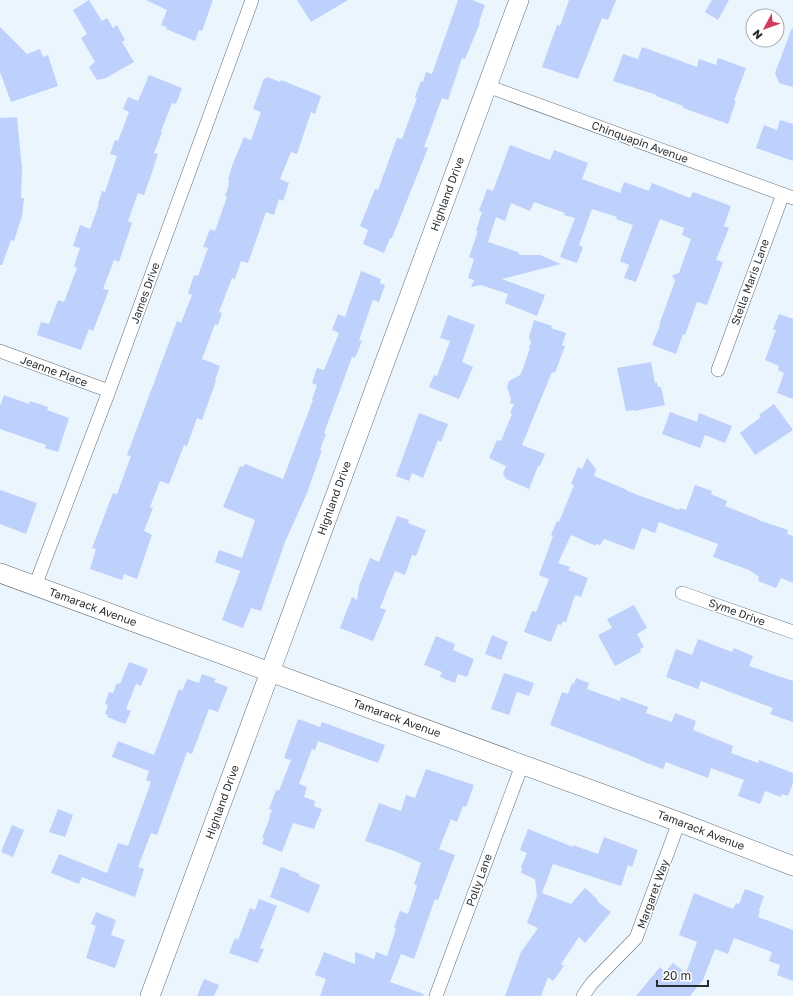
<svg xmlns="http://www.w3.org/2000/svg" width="793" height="996" font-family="'Golos Text',sans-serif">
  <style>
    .building { fill: #bed0fc }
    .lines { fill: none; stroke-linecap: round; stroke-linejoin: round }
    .street-casing { stroke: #636e77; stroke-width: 14 }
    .secondary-casing { stroke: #636e77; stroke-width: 20 }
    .street { stroke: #fff; stroke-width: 13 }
    .secondary { stroke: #fff; stroke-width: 19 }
    .labels { text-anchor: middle; stroke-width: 3; stroke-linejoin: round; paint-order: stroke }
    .street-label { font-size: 11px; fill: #292e32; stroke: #fff }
  </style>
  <rect width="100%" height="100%" fill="#ebf5fe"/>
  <!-- building -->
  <path class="building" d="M89 0 102 21 107 18 113 28 117 25 125 40 122 42 134 62 106 78 97 80 89 67 95 62 81 38 87 34 73 10Z
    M146 0H213L202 31 199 30 195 41 166 29 167 27 161 25 167 10Z
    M297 0H348L311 22Z
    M458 0H472L485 5 479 22 480 23 465 59 462 58 448 100 442 98 424 147 428 148 392 238H390L384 253 363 244 368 230 360 226 375 189 378 190 397 138 402 139 417 98 415 97 421 81 423 82 426 72 432 74Z
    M569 0H616L608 20 602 18 578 79 542 67 557 25 560 26Z
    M712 0H729L718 20 705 12Z
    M0 27 27 54 40 49 43 57 48 55 58 86 11 102 0 72Z
    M792 28 793 29V87L779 83 775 73Z
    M642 47 697 67 699 59 716 65 718 58 746 68 734 101H736L728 124 683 108V106L656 96 657 95 613 81 623 54 638 59Z
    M149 75 182 88 176 104 172 103 161 131 162 132 154 153 158 154 150 178 144 195 138 193 128 221 132 223 119 262 114 260 103 289 109 290 93 331 89 329 81 350 37 335 41 322 49 324 58 300 64 302 77 268 74 266 80 248 73 246 80 225 90 229 99 204H98L102 191 105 192 117 156 110 154 115 140 118 141 129 112 123 109 128 97 138 101Z
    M267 77 280 82 281 80 321 96 315 114 311 112 297 154 291 152 280 179 289 183 283 201 279 199 274 215 266 212 248 263 241 261 235 279 232 278 219 312 222 313 218 325 215 324 202 359 220 366 215 380 216 381 202 420 197 418 187 446 184 445 183 448 169 484 160 481 150 507 153 508 144 531 152 535 137 579 124 574 122 580 90 569 96 549 92 548 113 493 117 494 131 456 127 455 177 321 181 323 192 295 188 293 194 275 198 276 208 248 203 247 210 229 215 231 227 197 225 196 229 185H228L229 181 228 180 232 166 244 137 251 140 261 112 253 109 264 78 266 79Z
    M17 117 22 169 21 198H24L22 216 14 241 11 240 2 265H0V118Z
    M780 120 793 124V161L756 148 764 125 777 130Z
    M510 145 550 160 554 150 588 163 582 179 620 193 624 182 649 191 652 183 690 198 693 192 731 206 724 226 729 228 716 260 723 262 707 305 697 302 685 335 683 334 676 354 652 345 660 325H659L675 281 672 275 679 273 691 239 682 235 684 228 660 219 636 282 624 278 629 265 620 261 633 225 616 219 617 217 592 209 579 245 583 247 577 263 560 257 575 218 564 215 565 213 534 202 530 211 511 203 505 221 496 217 488 242 518 252 520 255H540L561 264 502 279 545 295 537 316 505 303 508 294 481 285 471 287 474 280 468 278 474 259 469 257 478 231H476L482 212 479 211 487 189 493 191Z
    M361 271 381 279 380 283 385 285 379 302 373 300 359 340 362 341 355 358 352 357 337 398 324 433 326 434 320 450H322L307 493 285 542 261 611 251 608 243 628 222 620 240 571 215 562 219 550 242 558 255 520 223 507 240 466 243 467 245 464 283 479 313 400H312L317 385 312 383 317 368 324 370 339 333 332 330 338 314 345 317Z
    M779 314 793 319V399L777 393 784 373 778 370 779 366 765 360 776 330 773 329Z
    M448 315 475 325 462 362 473 367 459 399 429 387 434 375 437 376 450 341 440 338Z
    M534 320 552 326 551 328 566 333 562 345 565 346 555 373 552 372 522 445 545 454 540 466H538L529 489 506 479 503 474 506 466 489 458 497 440 501 441 512 414 510 413 514 404 510 403 511 399 507 387 509 381 520 375 522 371 530 348H529L531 342 529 337Z
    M651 362 655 383 657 382 658 387H661L665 405 634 411 633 410 626 411 617 368Z
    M4 395 29 404 30 401 48 407 47 410 69 418 58 452 45 448 46 445 0 429V406Z
    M774 404 793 430 755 455 740 433 761 417 759 415Z
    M670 412 697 422 699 413 732 426 725 443 705 435 700 448 662 434Z
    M419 413 448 424 441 442 438 440 423 478 412 473 409 481 396 476Z
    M587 458 596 469 594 476 627 490V491L679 510 680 508 686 510 695 485 712 491 711 494 713 495 727 501 725 506 758 519V520L788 530 787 534 793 536V583L781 578 776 588 758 581 759 577 749 570 713 557 718 544 659 522 655 533 642 528 634 550 604 539 600 545 596 544V546L571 535 558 563 570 567 568 570 588 578 581 597 575 595 566 622 563 621 561 625 558 624 551 642 524 632 532 611 536 612 549 579 539 575 553 536 551 535 557 521 559 522 574 485 571 484 578 467 582 469Z
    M0 490 37 503 26 534 0 524Z
    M397 516 409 520 408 523 426 530 416 556 412 555 405 575 395 571 380 608 386 610 373 641 340 628 352 597 357 600 359 586 370 558 379 562Z
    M634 605 647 628 637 634 644 647 640 649 641 652 615 666 598 635 612 628 607 619Z
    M492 635 508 642 501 660 485 654Z
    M436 636 455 644 453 650 474 659 467 677 458 674 455 683 440 677 442 672 424 665Z
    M698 639 732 652 734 648 753 656 749 666 793 681V722L770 714 773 708 701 681 698 689 666 677 676 649 692 655Z
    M129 662 148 669 141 686 136 684 126 709 131 711 125 724 107 717 108 715 105 714 108 705 105 704 109 692 113 693 117 683 120 684Z
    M504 673 534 683 529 696 517 692 509 715 491 709Z
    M202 674 216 679 214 682 228 687 218 712 209 709 192 754 187 752 157 835 151 833 138 867 144 869 135 897 82 877 79 884 51 873 59 854 107 873 118 843 128 846 151 782 146 780 149 771 112 757 118 741 154 755 179 689 182 691 187 679 199 683Z
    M576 678 589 683 587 689 620 701 621 697 648 707 646 713 672 722 675 713 696 721 693 730 733 746 731 753 758 763 759 760 793 773V783L788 796 782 794 781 797 765 791 760 804 738 796 744 780 711 768 708 778 666 762 663 769 639 760V759L550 725 562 692 568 694 572 683 574 684Z
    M298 719 320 727 322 722 385 745 378 763 318 741 315 750 312 749 299 784 307 787 304 797 315 801 314 806 322 809 314 829 293 823 282 852 262 844 264 838H262L270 817H269L272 810 269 809 276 790 279 791 291 760 284 758Z
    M426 769 474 785 466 807 463 806 457 822 451 819 439 849 455 855 438 900 435 899 414 959 401 954 390 982 424 994 423 996H320L326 979 315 975 324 952 355 964V952L374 959 376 952 387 956 396 929 394 928 400 911 408 914 417 886 414 884 421 863 397 852 365 841 379 803 401 811 406 795 415 798Z
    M58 809 73 815 65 837 49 832Z
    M12 825 24 830 13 857 1 852Z
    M528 829 573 847V845L598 854 604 837 638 850 632 867 628 865 621 886 553 864 542 893 571 904 585 888 598 900 597 901 611 912 585 943 579 937 561 964 564 966 553 981 548 977 541 996H505L521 952 538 928 527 923 537 896 535 879 521 873 522 869 521 867 527 853 520 850Z
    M281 867 300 874 299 876 320 885 309 913 270 897Z
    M745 889 764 896 759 910 760 911 758 917 793 930V981L777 975 780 965 769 961 772 952 734 938 728 954 715 949 703 980 690 996H636L660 967 665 972 673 963 686 973 697 942 679 935 694 893 733 909 736 903 739 904Z
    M259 899 277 906 260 948 264 949 258 963 229 953 235 938 238 940 250 908 255 910Z
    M96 912 116 920 111 935 125 940 115 968 86 958 96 926 91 924Z
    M204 979 219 985 214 996H197Z"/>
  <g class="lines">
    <!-- street casing -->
    <g class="street-casing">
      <path id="street" d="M487 86 793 198
        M0 351 109 391
        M718 370 783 194
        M35 586 109 391 252 0
        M682 593 793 632
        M436 996 522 765
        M583 996 592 983 636 938 679 822"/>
    </g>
    <!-- secondary casing -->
    <g class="secondary-casing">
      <path id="secondary" d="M0 573 679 822 793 866
        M150 996 519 0"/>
    </g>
    <!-- street -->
    <use href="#street" class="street"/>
    <!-- secondary -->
    <use href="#secondary" class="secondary"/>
  </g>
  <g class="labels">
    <!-- street labels -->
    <g class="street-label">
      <text transform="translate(640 142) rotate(20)" y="4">Chinquapin Avenue</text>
      <text transform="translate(447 194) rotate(-70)" y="4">Highland Drive</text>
      <text transform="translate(750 282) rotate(-70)" y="4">Stella Maris Lane</text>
      <text transform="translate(145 293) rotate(-70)" y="4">James Drive</text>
      <text transform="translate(54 371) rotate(20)" y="4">Jeanne Place</text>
      <text transform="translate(334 498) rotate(-70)" y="4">Highland Drive</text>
      <text transform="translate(93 607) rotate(20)" y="4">Tamarack Avenue</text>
      <text transform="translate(737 612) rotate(20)" y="4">Syme Drive</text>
      <text transform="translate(397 718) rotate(20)" y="4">Tamarack Avenue</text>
      <text transform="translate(222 802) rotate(-70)" y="4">Highland Drive</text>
      <text transform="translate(701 830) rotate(21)" y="4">Tamarack Avenue</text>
      <text transform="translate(479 880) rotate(-70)" y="4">Polly Lane</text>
      <text transform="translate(653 894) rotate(-70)" y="4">Margaret Way</text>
    </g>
  </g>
  <!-- north arrow -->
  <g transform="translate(765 28) rotate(229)"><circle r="19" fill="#ffffff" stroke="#a9abad"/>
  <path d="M0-3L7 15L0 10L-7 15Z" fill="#cc3d5f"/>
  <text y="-6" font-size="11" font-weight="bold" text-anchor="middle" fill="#292e32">N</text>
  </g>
  <!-- scale -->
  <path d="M657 980v6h51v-6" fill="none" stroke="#292e32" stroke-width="2"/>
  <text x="663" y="980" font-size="12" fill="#292e32" stroke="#ffffff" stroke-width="3" paint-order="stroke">20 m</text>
</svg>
